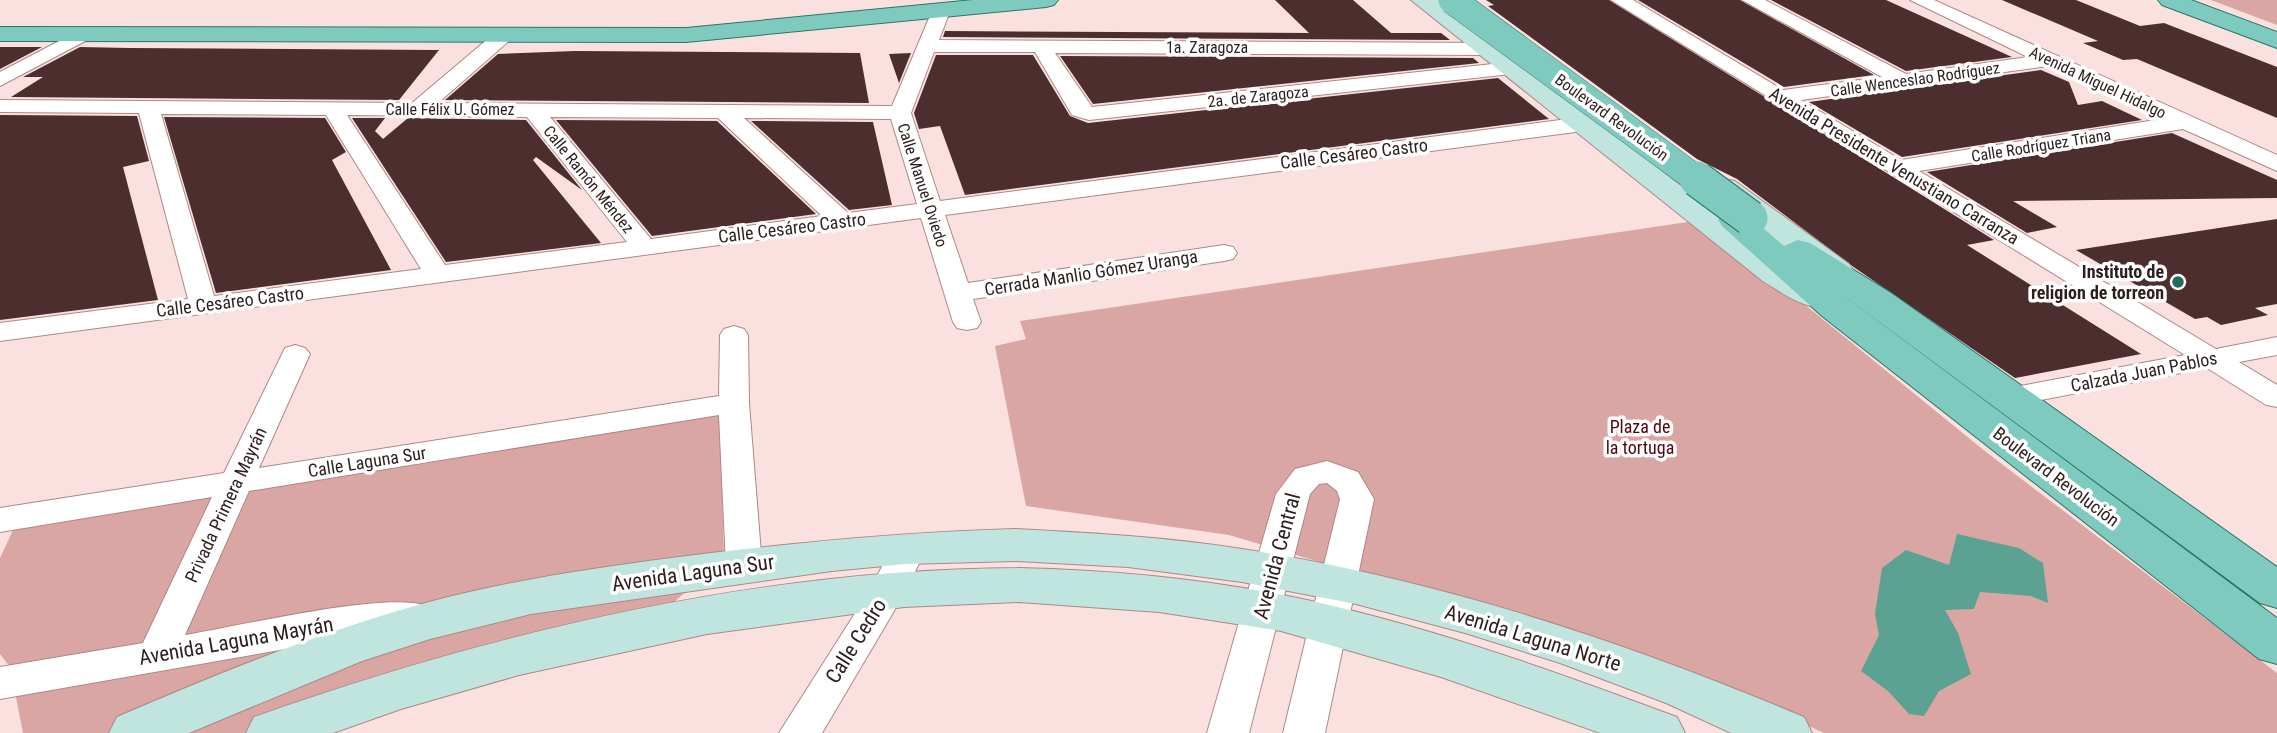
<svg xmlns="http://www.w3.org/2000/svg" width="2277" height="733" font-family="'Roboto Condensed',sans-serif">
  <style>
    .green { fill: #d9a6a4 }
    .water { fill: #5ba292 }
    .building { fill: #4d2e2e }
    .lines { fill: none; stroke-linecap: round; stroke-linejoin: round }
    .street-casing { stroke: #ad8886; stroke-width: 2 }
    .secondary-casing { stroke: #ad8886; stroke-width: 2 }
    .primary-casing { stroke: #2a7769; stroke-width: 2 }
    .street { fill: #fff; fill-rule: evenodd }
    .secondary { fill: #bfe5de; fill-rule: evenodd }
    .primary { fill: #7fcabe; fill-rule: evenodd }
    .primary-bridge-far1-casing { stroke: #2a7769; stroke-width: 28; stroke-linecap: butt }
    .primary-bridge-casing { stroke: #2a7769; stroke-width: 37; stroke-linecap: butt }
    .primary-bridge-far1 { stroke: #7fcabe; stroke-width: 27 }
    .primary-bridge { stroke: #7fcabe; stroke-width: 35 }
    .poi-dot { fill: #246a5d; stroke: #fff; stroke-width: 2.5 }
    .labels { text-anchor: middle; stroke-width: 7; stroke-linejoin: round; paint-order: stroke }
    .far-street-label { font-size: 16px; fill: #2c1e1d; stroke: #fff }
    .street-label { font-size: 18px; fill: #2c1e1d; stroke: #fff }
    .poi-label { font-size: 18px; font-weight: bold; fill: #2c1e1d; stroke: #fff; text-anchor: end }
    .park-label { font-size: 18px; fill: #510510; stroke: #fff }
    .near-street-label { font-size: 21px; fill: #2c1e1d; stroke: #fff }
  </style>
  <rect width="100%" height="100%" fill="#fae1e0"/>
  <!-- green -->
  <path class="green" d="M2211 0H2277V25Z
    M1701 220 1986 452 2277 673V733H1824L1697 675 1229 535 1026 506 995 346 1026 339 1020 321Z
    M720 413 724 559 660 614 256 733H23L10 667 0 654V558L15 526Z"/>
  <!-- water -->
  <path class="water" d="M1957 534 2019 548 2043 563 2048 603 2031 596 1980 592 1974 609 1945 610 1958 633 1971 674 1939 691 1924 716 1909 714 1888 691 1861 671 1879 635 1875 614 1882 568 1906 550 1949 565Z"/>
  <!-- building -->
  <path class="building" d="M1275 0H1353L1391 33H1441L1450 40 943 37 945 31 1309 33Z
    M1486 0H1609L1994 240 1967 245 2141 354 2015 378 1855 268 1737 179 1697 159 1488 6 1494 5Z
    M1638 0H1740L1874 75 1784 87Z
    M1771 0H1886L2012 57 1906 71Z
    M2002 0H2076L2140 26 2164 23 2277 67V118L2137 59 2123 60 2083 43 2098 41Z
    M0 47H42L0 69Z
    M80 47 130 48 439 50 399 100 11 97 43 77H23Z
    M575 51 860 53 869 103 445 100 498 54Z
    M911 53 899 83 889 54Z
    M936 55H1033L1070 116 1088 123 1498 78 1549 119 965 195 940 126 919 129 914 113Z
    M1060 56 1473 58 1479 63 1093 104Z
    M2041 70 2069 82 2078 105 2102 101 2142 120 1902 157 1809 102Z
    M0 115 137 116 149 161 123 167 158 300 0 320Z
    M164 117 325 118 346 152 332 160 391 270 216 293Z
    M352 118H385L375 131 383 139 408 118 526 120 582 190 536 157 533 160 601 243 446 262Z
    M556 120 717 121 816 214 652 236Z
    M751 121 873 122 892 205 849 210Z
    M2172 133 2277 180V198L2013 201 2057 227 2027 233 1927 172Z
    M2277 219V304L2255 308 2268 315 2221 325 2207 317 2195 319 2076 250Z"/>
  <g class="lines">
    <!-- street casing -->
    <g class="street-casing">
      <path id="street" d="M1611 0H1633L1783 90 1882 77 1742 0H1765L1906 74 2028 57 1910 0H1934L2277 155V171L2183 129 1919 171 2216 349 2277 337V355L2239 362 2277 385V407L2266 405 2207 368 2010 406 1999 404 1995 397 1999 390 2185 355ZM2048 66 2162 119 1901 160 1801 100Z
        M941 6 950 11 939 40 1486 43 1496 49 1486 55 1055 53 1092 107 1511 62 1521 68 1511 74 1089 120 1072 115 1035 52H934L911 113 940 201 1583 117 1594 124 1583 131 945 215 968 283 1224 245 1233 247 1237 253 1233 259 1224 261 973 299 981 322 977 328 967 330 957 328 953 322 921 218 0 341V323L188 299 139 113 0 112V100L412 103 496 32 503 30 513 36 510 40 438 103 892 106 932 11ZM161 114 326 115 421 269 214 296ZM347 115 527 117 627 242 445 265ZM550 117 718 118 822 216 651 239ZM744 118 891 119 917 204 848 213Z
        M84 28 94 34 91 38 0 86V72Z
        M734 326 744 329 748 335 749 403 762 566 757 575 744 579 731 575 726 566 719 415 249 491 185 635C235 627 382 592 423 605L429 615 423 625 0 699V667L143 643 212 497 0 532V508L224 473 285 348 295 345 305 348 310 354 259 468 719 396 720 335 724 329Z
        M1327 461 1358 472 1374 499 1325 733H1283L1340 499 1337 491 1327 483 1319 484 1310 494 1249 733H1207L1276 494 1295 469Z
        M908 535 921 539 926 548 907 589 822 733H779L873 585 895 539Z"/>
    </g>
    <!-- secondary casing -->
    <g class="secondary-casing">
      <path id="secondary" d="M1411 0H1438L1788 268 1831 290 1836 298 1831 306C1806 312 1785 294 1764 282Z
        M1724 179 1735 181 1849 264 1854 271 1849 278 1837 281 1825 278 1713 195 1708 188 1713 181Z
        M1016 529C1092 533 1167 537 1242 549 1437 579 1623 641 1804 717L1812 733H1731L1666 703 1560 663 1465 633 1356 604 1242 582 1128 567 1016 561 905 564 832 571 531 614 430 639 362 661 189 733H109L117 717C219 673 322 631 429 602 511 580 595 568 679 557 791 543 902 532 1016 529Z
        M1019 568C1107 570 1196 578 1283 595 1414 621 1552 670 1677 717L1685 733H1600L1441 677 1281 631 1159 612 1019 602 904 607 707 634 519 675 401 709 333 733H246L254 717C498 631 759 569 1019 568Z"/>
    </g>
    <!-- primary casing -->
    <g class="primary-casing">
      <path id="primary" d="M973 0H1058L1054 5 1046 7 686 42 0 41V27L686 28Z
        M2158 0H2191L2277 32V48L2162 5Z
        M1734 210 1745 213 1784 246 1798 240 1810 243 1891 293 2277 567V608L2260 603 1832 287 2277 618V664L2259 659 1822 316 1723 227 1718 220 1723 213Z"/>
    </g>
    <!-- street -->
    <use href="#street" class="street"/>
    <!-- secondary -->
    <use href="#secondary" class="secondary"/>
    <!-- primary -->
    <use href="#primary" class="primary"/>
    <!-- primary-bridge-far1 casing -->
    <g class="primary-bridge-far1-casing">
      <path id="primary-bridge-far1" d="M1452 0 1699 181"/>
    </g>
    <!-- primary-bridge casing -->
    <g class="primary-bridge-casing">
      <path id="primary-bridge" d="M1697 179 1750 218"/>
    </g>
    <!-- primary-bridge-far1 -->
    <use href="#primary-bridge-far1" class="primary-bridge-far1"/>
    <!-- primary-bridge -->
    <use href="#primary-bridge" class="primary-bridge"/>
  </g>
  <!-- markers -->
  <circle class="poi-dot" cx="2178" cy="282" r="7"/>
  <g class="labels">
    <!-- far-street labels -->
    <g class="far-street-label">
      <text x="1207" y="53">1a. Zaragoza</text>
      <text transform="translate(1915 79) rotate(-8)" y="6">Calle Wenceslao Rodríguez</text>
      <text transform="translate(2098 82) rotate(25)" y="6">Avenida Miguel Hidalgo</text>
      <text transform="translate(1258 96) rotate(-6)" y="6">2a. de Zaragoza</text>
      <text x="450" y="115">Calle Félix U. Gómez</text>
      <text transform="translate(1612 117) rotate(36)" y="6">Boulevard Revolución</text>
      <text transform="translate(2041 145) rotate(-9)" y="6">Calle Rodríguez Triana</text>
      <text transform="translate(589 179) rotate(51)" y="6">Calle Ramón Méndez</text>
      <text transform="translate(923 185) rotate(72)" y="6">Calle Manuel Oviedo</text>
    </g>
    <!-- street labels -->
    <g class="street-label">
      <text transform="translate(1354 154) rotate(-7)" y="6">Calle Cesáreo Castro</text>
      <text transform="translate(1894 166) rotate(31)" y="6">Avenida Presidente Venustiano Carranza</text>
      <text transform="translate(792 228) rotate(-7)" y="6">Calle Cesáreo Castro</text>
      <text transform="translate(1091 273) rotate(-9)" y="6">Cerrada Manlio Gómez Uranga</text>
      <text transform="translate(230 302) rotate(-7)" y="6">Calle Cesáreo Castro</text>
      <text transform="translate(2144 372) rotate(-11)" y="6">Calzada Juan Pablos</text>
      <text transform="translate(367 462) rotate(-9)" y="6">Calle Laguna Sur</text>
      <text transform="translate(2056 477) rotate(37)" y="6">Boulevard Revolución</text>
      <text transform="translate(226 505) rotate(-65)" y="6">Privada Primera Mayrán</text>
    </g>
    <!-- poi labels -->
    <g class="poi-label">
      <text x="2164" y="278">Instituto de<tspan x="2164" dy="21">religion de torreon</tspan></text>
    </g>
    <!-- park labels -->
    <g class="park-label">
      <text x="1640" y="433">Plaza de<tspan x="1640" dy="21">la tortuga</tspan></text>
    </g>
    <!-- near-street labels -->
    <g class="near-street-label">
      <text transform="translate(1277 556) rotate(-75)" y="7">Avenida Central</text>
      <text transform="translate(693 573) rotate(-8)" y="7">Avenida Laguna Sur</text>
      <text transform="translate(1533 638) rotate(17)" y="7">Avenida Laguna Norte</text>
      <text transform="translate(236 641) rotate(-10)" y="7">Avenida Laguna Mayrán</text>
      <text transform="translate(856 641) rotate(-58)" y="7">Calle Cedro</text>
    </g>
  </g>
</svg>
